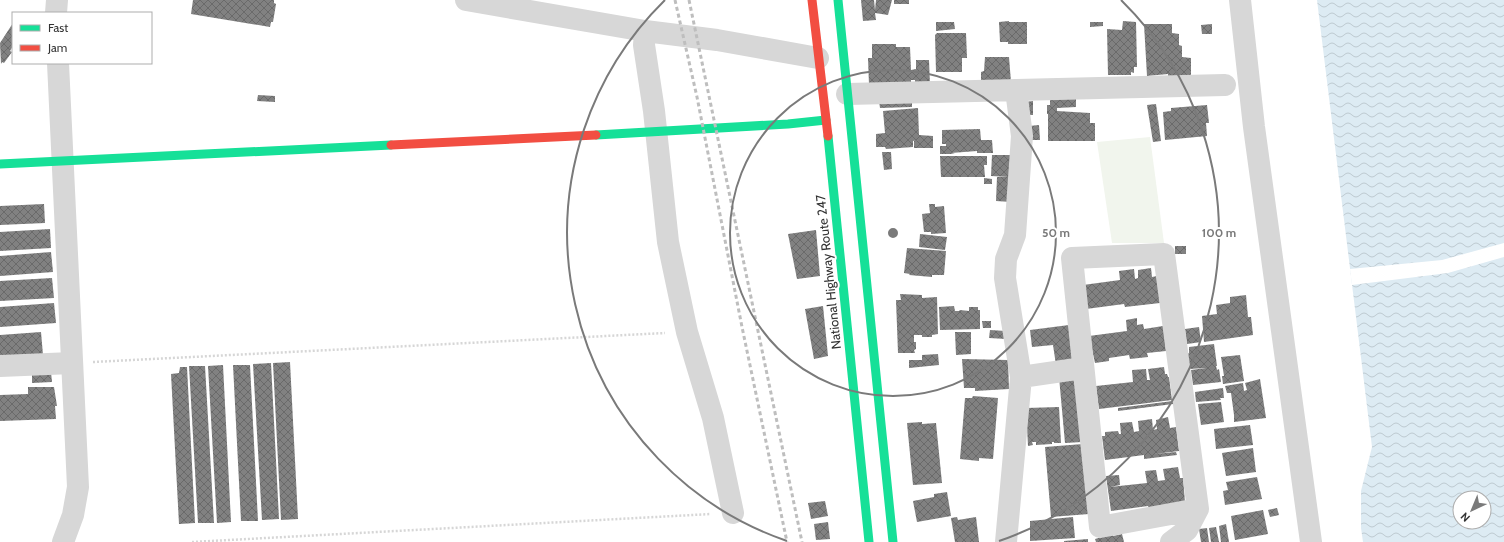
<svg xmlns="http://www.w3.org/2000/svg" width="1504" height="542" font-family="Cabin,sans-serif">
  <style>
    .green { fill: #f1f5ed }
    .water { fill: url(#water-waves); fill-rule: evenodd }
    .pier { fill: #fff }
    .building { fill: url(#building-cross-hatch) }
    .lines { fill: none; stroke-linecap: round; stroke-linejoin: round }
    .path { stroke: #d6d6d6; stroke-width: 2.5; stroke-dasharray: 2 2; stroke-linecap: butt }
    .street { stroke: #d7d7d7; stroke-width: 22 }
    .fast { stroke: #16e098; stroke-width: 9 }
    .jam { stroke: #f24e42; stroke-width: 9 }
    .rail { stroke: #bebebe; stroke-width: 3; stroke-dasharray: 4 3; stroke-linecap: butt }
    .ring { fill: none; stroke: #7a7a7a; stroke-width: 2 }
    .labels { text-anchor: middle; stroke-width: 4; stroke-linejoin: round; paint-order: stroke }
    .street-label { font-size: 13px; fill: #333; stroke: #fff }
    .centre { fill: #7a7a7a; stroke: #fff; stroke-width: 2 }
    .ring-label { font-size: 12px; text-anchor: middle; font-weight: bold; fill: #7a7a7a; stroke: #fff; stroke-width: 4; stroke-linejoin: round; paint-order: stroke }
  </style>
  <defs>
    <pattern id="water-waves" width="16" height="10" patternUnits="userSpaceOnUse"><rect width="16" height="10" fill="#ddebf3"/><path d="M0 5q4-4 8 0t8 0" fill="none" stroke="#becad1"/></pattern>
    <pattern id="building-cross-hatch" width="8" height="8" patternUnits="userSpaceOnUse"><rect width="8" height="8" fill="#818181"/><path d="M0 0l8 8M0 8l8-8" fill="none" stroke="#6a6a6a"/></pattern>
  </defs>
  <rect width="100%" height="100%" fill="#fff"/>
  <!-- green -->
  <path class="green" d="M1150 137 1164 243H1112L1097 142Z"/>
  <!-- water -->
  <path class="water" d="M1317 0H1504V542H1363L1361 528V491L1372 447ZM1460 498H1484V522H1460Z"/>
  <!-- pier -->
  <path class="pier" d="M1504 243V257L1448 273 1352 285 1350 269 1442 260Z"/>
  <!-- building -->
  <path class="building" d="M193 0H274V3L276 4 273 22H271L270 27 191 14Z
    M861 0H874L875 10 876 0H892L888 15 875 13 876 20 863 21Z
    M894 0H909V4H894Z
    M1009 21V22H1027V44H1008V42H1000L999 22Z
    M1123 21 1136 22 1137 67H1134V73L1131 72V75H1108L1107 29 1122 30Z
    M936 22H954L955 29 936 31Z
    M1090 22H1103V26L1090 27Z
    M13 23V46L10 51 12 52 4 63 2 62 1 64 0 43Z
    M1144 24H1172V33L1179 34V45L1182 46V57L1191 58V77L1168 78V74L1147 76Z
    M1212 24V34H1202L1201 25Z
    M937 33H966L967 58H962V72H936L935 35Z
    M872 44H896V47H910L911 70 916 69V60H929L930 85 915 84V80H911V82L869 85 868 58H872Z
    M985 57H1009L1011 82 981 83V72L984 71Z
    M258 95 275 96V102L257 101Z
    M1050 96H1076V107L1057 108V111L1090 113V123H1095V141H1048V114H1047V105H1050Z
    M912 100V107L880 108 879 101Z
    M1033 101V115H1025V102Z
    M1156 104 1161 141 1153 142 1147 105Z
    M1207 105 1209 123H1206L1207 136 1165 140 1163 112 1171 111V108Z
    M918 108 919 135 933 136V148H914V141L919 140 913 141V147L886 149 885 147H876V134L885 133 883 111Z
    M1039 125 1040 140H1031L1029 126Z
    M980 129 981 140H992L993 153H977V151L951 153 955 154H940V146H946V144H942V130Z
    M882 152H891L892 169 884 170Z
    M992 155H1014L1011 202 996 201 997 177H1009L991 176Z
    M940 156H987V165H984L985 177H941Z
    M984 178 992 179V184H984Z
    M44 204 45 223 0 225V206Z
    M929 204H935V207L944 206 946 233 931 234V232H924L922 214 930 213Z
    M50 229 51 248 0 251V232Z
    M816 230 820 276 797 279 788 234Z
    M920 234 947 237 945 250 919 247Z
    M1175 246H1186V254H1175Z
    M907 248 946 251 944 275H932V277L909 275 910 274 904 273Z
    M51 252 53 272 0 276V256Z
    M1151 268 1152 277 1157 276 1160 303 1125 307 1124 304 1086 309 1083 285 1120 280 1119 271 1134 269 1135 279 1138 278V270Z
    M52 278 54 298 0 301V281Z
    M900 294 922 295V298L937 297 938 334 932 335V337H922V335H914V342H916V349L914 350 915 353H898L896 300H901Z
    M1246 295 1248 317H1251L1253 335 1204 342 1202 316 1217 314 1216 305 1230 303V297Z
    M54 303 56 323 0 327V307Z
    M823 306 828 356 814 359 805 309Z
    M954 306 955 311H959L960 310 969 311V307H978V310H980V329L940 330 939 307Z
    M1137 318V325L1143 324 1144 329 1163 326 1166 351 1147 353 1148 357 1130 359 1129 355 1109 358V361L1095 363 1089 336 1127 331 1126 320Z
    M982 321H991V328H983Z
    M1069 325 1074 363 1056 365 1053 345 1032 347 1030 330Z
    M1199 327 1201 342 1187 344 1185 329Z
    M990 330 1006 331V339L989 338Z
    M41 332 43 355 0 358V335Z
    M955 332H971V354L956 355Z
    M1214 344 1217 366H1216L1217 370 1219 369 1221 382 1193 385 1191 370 1206 368 1189 369 1187 354 1189 353V347Z
    M938 354 939 365 909 368V360H922V355Z
    M1240 355 1244 381 1223 384 1222 376H1224L1221 357Z
    M962 359 1008 360 1009 389 975 391V388H964Z
    M290 362 298 519 281 520 273 363Z
    M271 363 279 519 262 520 253 364Z
    M223 365 231 522 217 523 208 366Z
    M233 365H250L258 521H241Z
    M189 366H205L214 523H198Z
    M180 367H187L195 523 179 524 171 374 179 373Z
    M1164 367 1165 374H1167L1168 377H1169L1172 400 1099 409 1096 386 1133 382 1132 370 1146 369 1147 380H1150L1148 369Z
    M51 372 52 382 32 383V373Z
    M1076 375 1082 442 1065 443 1059 377Z
    M1260 379 1266 418 1234 422V415L1231 393H1227L1225 386 1243 383 1244 391 1247 390 1245 383Z
    M28 387H54L57 406H55L56 419 0 421V395L28 394Z
    M1223 388 1224 398H1220L1221 400 1196 402 1195 392Z
    M973 396 998 398 993 459 979 458V461L960 459 965 398H972Z
    M1173 401V404L1118 411V408Z
    M1221 402 1224 422 1201 425 1198 404Z
    M1059 407 1061 443H1054V442H1052V444L1036 445V442H1032L1033 445 1028 446 1026 408Z
    M1168 417 1170 428 1176 427 1179 451 1154 454 1176 452 1177 455 1144 459V455L1105 460 1102 436H1105V432L1118 431 1119 434H1121L1120 423 1132 422 1134 432 1139 431 1138 421 1152 419 1153 430 1157 429 1156 420Z
    M922 422V424L936 423 942 483 913 485 907 423Z
    M1250 425 1253 445 1216 449 1214 429Z
    M1083 444 1089 514 1051 517 1045 447Z
    M1253 448 1256 472 1226 476 1222 453Z
    M1178 467 1180 478H1183L1185 502 1149 509 1148 506 1111 511 1106 476 1119 475 1120 485 1110 487 1147 483 1145 471 1156 470 1158 481 1165 480 1163 469Z
    M1257 477 1262 499 1225 505 1223 491 1228 490 1226 482Z
    M947 492 951 516 917 522 913 501 934 497V494Z
    M825 501 828 516 811 519 808 503Z
    M1277 508 1279 515 1270 517 1268 510Z
    M1263 510 1268 534 1235 540 1231 516Z
    M957 517 958 520 976 517 979 542H955L951 518Z
    M1073 517 1075 538 1030 541V521Z
    M828 522 830 539 816 540 814 524Z
    M1226 524 1229 542H1221L1219 526Z
    M1216 527 1219 542H1211L1209 528Z
    M1207 528 1209 542H1201L1199 529Z
    M1112 534 1113 536 1122 534 1124 542H1096L1095 539Z
    M1088 539V542H1064V541Z"/>
  <g class="lines">
    <!-- path -->
    <path class="path" d="M93 362 665 333
      M192 542 711 514"/>
    <!-- street -->
    <path class="street" d="M466 0 645 31 717 40 818 58
      M1240 0 1254 127 1311 542
      M56 13 57 0
      M645 31 644 45 654 111 668 242 687 332 713 418 733 513
      M58 63 78 487 73 515 63 542
      M847 94 1225 85
      M0 366 72 363
      M1021 377 1083 368
      M1006 542 1021 377 1005 278 1006 259 1015 235 1022 136 1016 90
      M1171 542 1187 530 1198 509 1164 254 1072 258 1100 527 1198 509"/>
    <!-- fast -->
    <path class="fast" d="M838 0 893 542
      M596 135 788 124 826 120
      M828 136 869 542
      M0 164 391 145"/>
    <!-- jam -->
    <path class="jam" d="M812 0 828 136
      M391 145 596 135"/>
    <!-- rail -->
    <path class="rail" d="M675 0 697 97 742 327 787 542
      M689 0 802 542"/>
  </g>
  <!-- distance rings -->
  <g class="ring">
    <circle cx="893" cy="233" r="163"/>
    <path d="M787 541A326 326 0 0 1 665 0M1121 0A326 326 0 0 1 999 541"/>
  </g>
  <g class="labels">
    <!-- street labels -->
    <g class="street-label">
      <text transform="translate(828 272) rotate(-96)" y="5">National Highway Route 247</text>
    </g>
  </g>
  <circle cx="893" cy="233" r="6" class="centre"/>
  <g class="ring-label">
    <text x="1056" y="237">50 m</text>
    <text x="1219" y="237">100 m</text>
  </g>
  <!-- legend -->
  <rect x="12" y="12" width="140" height="52" fill="#ffffff" stroke="#adadad"/>
  <rect x="20" y="25" width="20" height="6" fill="#16e098" stroke="#adadad"/>
  <text x="48" y="32" font-size="12" fill="#333333">Fast</text>
  <rect x="20" y="45" width="20" height="6" fill="#f24e42" stroke="#adadad"/>
  <text x="48" y="52" font-size="12" fill="#333333">Jam</text>
  <!-- north arrow -->
  <g transform="translate(1472 510) rotate(224)"><circle r="19" fill="#ffffff" stroke="#adadad"/>
  <path d="M0-3L7 15L0 10L-7 15Z" fill="#7a7a7a"/>
  <text y="-6" font-size="11" font-weight="bold" text-anchor="middle" fill="#333333">N</text>
  </g>
</svg>
